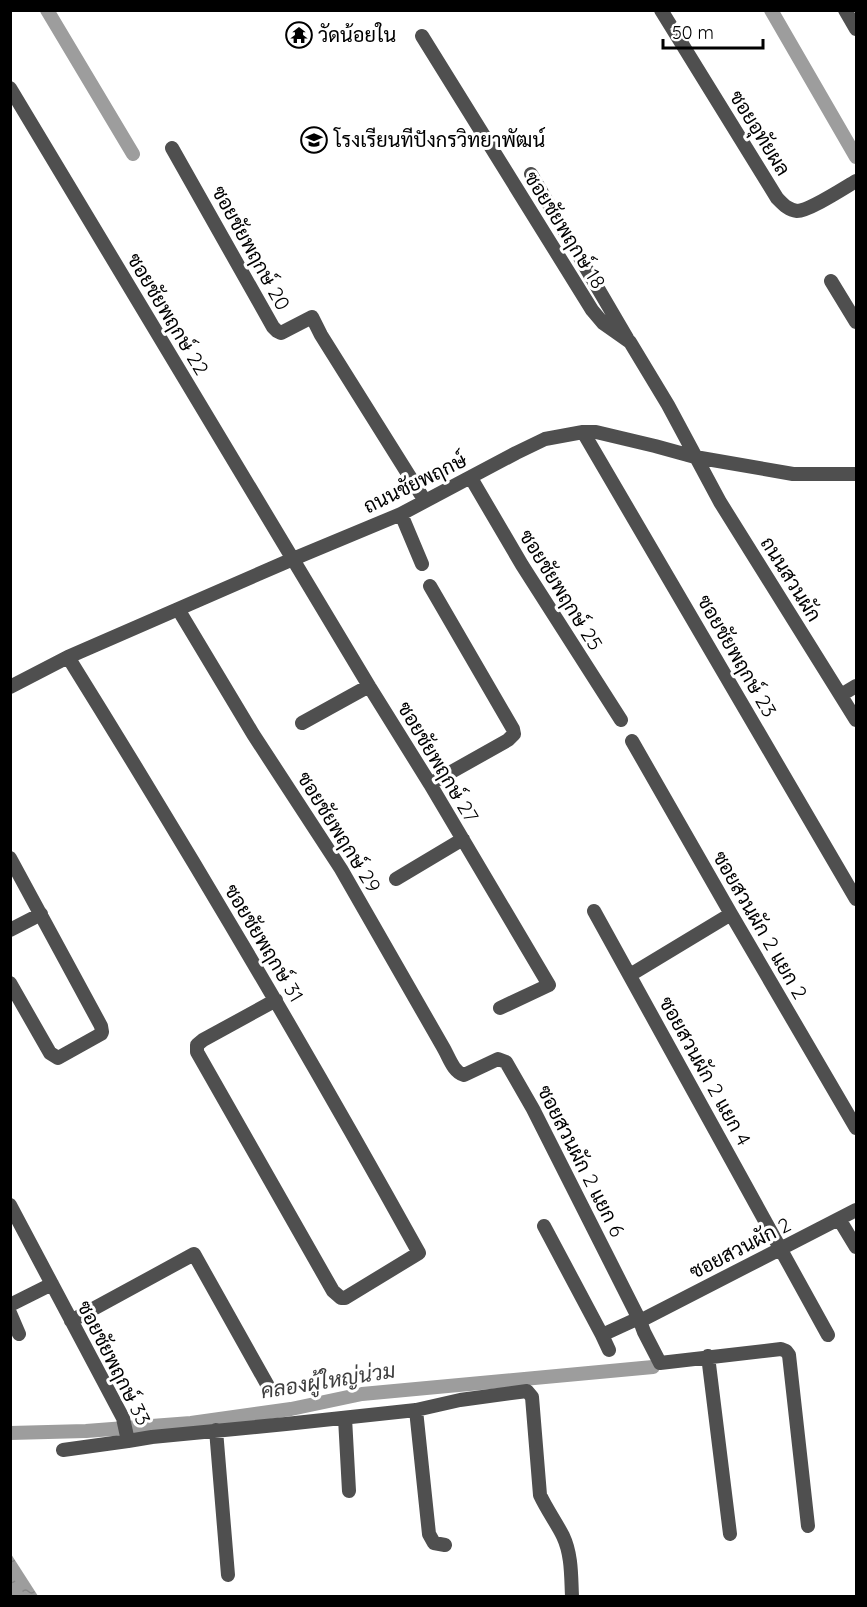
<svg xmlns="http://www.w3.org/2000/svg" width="867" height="1607" font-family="Quicksand,Sarabun,sans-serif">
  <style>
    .water { fill: url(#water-ripples) }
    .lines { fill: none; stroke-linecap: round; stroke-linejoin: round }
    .canal { stroke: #9d9d9d; stroke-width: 14 }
    .minor { stroke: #4f4f4f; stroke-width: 14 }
    .labels { text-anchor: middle; stroke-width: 6; stroke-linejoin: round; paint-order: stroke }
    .poi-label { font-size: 20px; fill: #000; stroke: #fff; text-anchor: start }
    .street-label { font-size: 20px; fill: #000; stroke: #fff }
    .water-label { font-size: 21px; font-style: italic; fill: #3e3e3e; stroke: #fff }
  </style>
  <defs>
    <pattern id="water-ripples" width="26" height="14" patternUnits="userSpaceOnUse" patternTransform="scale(1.5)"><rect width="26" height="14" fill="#9d9d9d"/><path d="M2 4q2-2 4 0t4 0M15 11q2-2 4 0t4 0" fill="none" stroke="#858585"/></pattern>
  </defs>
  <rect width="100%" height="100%" fill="#fff"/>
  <!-- water -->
  <path class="water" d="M10 1554H11L38 1596H11Z"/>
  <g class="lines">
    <!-- canal -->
    <path class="canal" d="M47 10 133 154
      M771 10 856 157
      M10 1433 86 1431 191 1423 291 1409 362 1394 653 1367"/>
    <!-- minor -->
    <path class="minor" d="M661 10 777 198C783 204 788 210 797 211 809 211 844 188 856 181
      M845 10 856 29
      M422 36 592 310 603 323 630 342 668 405 720 502 856 720
      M10 88 369 686 430 784 549 985 500 1008
      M172 148 273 327 277 331 281 333 312 317 321 335 425 501
      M531 174 627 338
      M831 281 856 322
      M583 432 856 899
      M471 478 522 565 621 720
      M401 514 422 564
      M430 586 513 729 514 734 508 740 430 784
      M178 609 253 734 341 869 443 1047C449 1057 453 1072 464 1075L498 1059 506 1062 533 1109 640 1321 644 1332 660 1363 781 1349 786 1351 789 1355 808 1526
      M68 657C190 853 307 1051 419 1253L345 1298H341L333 1291 197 1052V1045L203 1040 276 1000
      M10 687 68 657 293 559 401 514 516 453 545 439 583 432H596L655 446 695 457 793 474H856
      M841 695 856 686
      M302 723 369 686
      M632 741 731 914 856 1128
      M10 858 101 1026 102 1032 101 1034 58 1058 50 1053 10 983
      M396 879 463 839
      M594 911 828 1335
      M10 930 41 914
      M630 975 731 914
      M10 1205 123 1418 128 1441 152 1437 286 1424 416 1410 460 1400 527 1391 532 1397 540 1495C547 1510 556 1522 563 1536 572 1555 571 1577 572 1596
      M839 1219 856 1247
      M544 1226 602 1335
      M10 1305 52 1284
      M10 1313 19 1334
      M71 1321 194 1254 268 1386
      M640 1321 856 1210
      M609 1350 602 1335 639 1318
      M708 1356 730 1534
      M416 1410 429 1534 434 1543 445 1545
      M345 1418 349 1491
      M216 1430 228 1575
      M63 1450 128 1441"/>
  </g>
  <!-- icons -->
  <defs>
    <g id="temple-ring" transform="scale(1.35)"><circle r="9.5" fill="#fff" stroke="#000" stroke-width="1.5"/><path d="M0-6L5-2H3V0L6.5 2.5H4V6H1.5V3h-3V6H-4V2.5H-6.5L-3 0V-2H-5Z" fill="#000"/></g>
    <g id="school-ring" transform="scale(1.35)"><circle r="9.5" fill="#fff" stroke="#000" stroke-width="1.5"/><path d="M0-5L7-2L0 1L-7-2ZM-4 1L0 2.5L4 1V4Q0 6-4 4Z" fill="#000"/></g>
  </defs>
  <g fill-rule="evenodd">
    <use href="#temple-ring" x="299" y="35"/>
    <use href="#school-ring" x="314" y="140"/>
  </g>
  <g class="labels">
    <!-- poi labels -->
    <g class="poi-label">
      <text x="318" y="42">วัดน้อยใน</text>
      <text x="334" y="147">โรงเรียนทีปังกรวิทยาพัฒน์</text>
    </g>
    <!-- street labels -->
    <g class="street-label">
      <text transform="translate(760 133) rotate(58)" y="7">ซอยอุทัยผล</text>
      <text transform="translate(565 230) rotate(58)" y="7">ซอยชัยพฤกษ์ 18</text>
      <text transform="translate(251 248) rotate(61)" y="7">ซอยชัยพฤกษ์ 20</text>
      <text transform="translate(168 314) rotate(59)" y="7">ซอยชัยพฤกษ์ 22</text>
      <text transform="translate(415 483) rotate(-26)" y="7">ถนนชัยพฤกษ์</text>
      <text transform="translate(791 579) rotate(58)" y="7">ถนนสวนผัก</text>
      <text transform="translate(561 590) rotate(58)" y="7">ซอยชัยพฤกษ์ 25</text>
      <text transform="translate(737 656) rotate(60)" y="7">ซอยชัยพฤกษ์ 23</text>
      <text transform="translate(438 762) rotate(59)" y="7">ซอยชัยพฤกษ์ 27</text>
      <text transform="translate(339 832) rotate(58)" y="7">ซอยชัยพฤกษ์ 29</text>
      <text transform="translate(760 925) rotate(60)" y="7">ซอยสวนผัก 2 แยก 2</text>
      <text transform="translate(264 943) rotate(59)" y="7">ซอยชัยพฤกษ์ 31</text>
      <text transform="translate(705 1071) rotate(61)" y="7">ซอยสวนผัก 2 แยก 4</text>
      <text transform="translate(581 1161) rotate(63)" y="7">ซอยสวนผัก 2 แยก 6</text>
      <text transform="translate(740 1248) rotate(-27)" y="7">ซอยสวนผัก 2</text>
      <text transform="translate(114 1363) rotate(63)" y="7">ซอยชัยพฤกษ์ 33</text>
    </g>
    <!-- water labels -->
    <g class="water-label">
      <text transform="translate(328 1381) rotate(-9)" y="7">คลองผู้ใหญ่น่วม</text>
    </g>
  </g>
  <!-- border -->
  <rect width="867" height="1607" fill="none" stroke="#000000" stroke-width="24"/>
  <!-- scale -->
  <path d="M663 39v9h100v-9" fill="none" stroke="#000000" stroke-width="3"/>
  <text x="672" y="39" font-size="18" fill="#000000" stroke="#ffffff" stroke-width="4.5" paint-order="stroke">50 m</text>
</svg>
